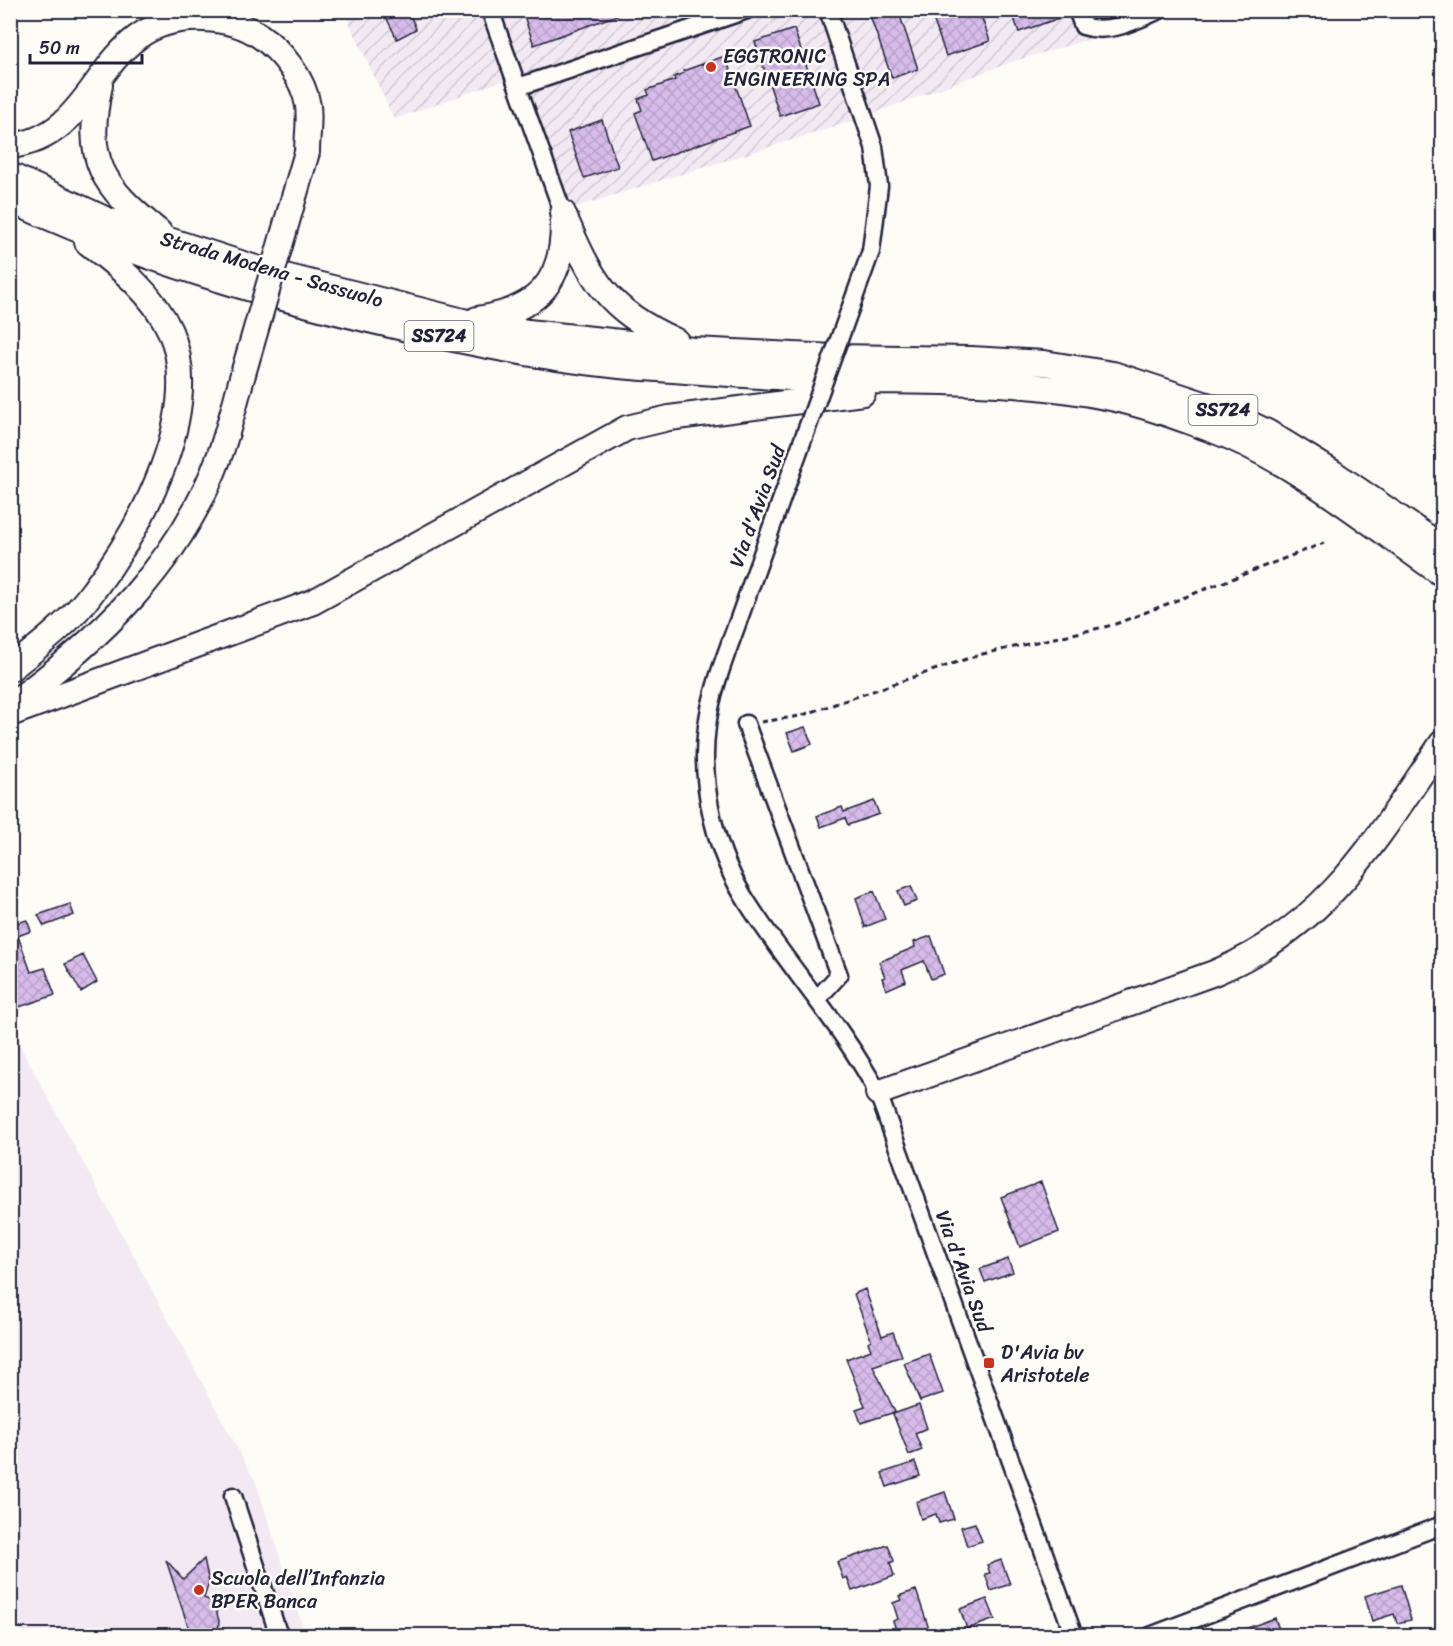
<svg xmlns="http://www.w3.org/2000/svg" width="1453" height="1646" font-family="Sriracha,sans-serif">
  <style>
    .built { fill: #f2e9f3 }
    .industrial { fill: url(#industrial-furrows) }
    .building { fill: url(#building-cross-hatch); stroke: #22223b; stroke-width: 1.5 }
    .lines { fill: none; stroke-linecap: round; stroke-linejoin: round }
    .minor-casing { stroke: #22223b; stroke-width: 21 }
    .highway-casing { stroke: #22223b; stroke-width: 28 }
    .path { stroke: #22223b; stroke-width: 3; stroke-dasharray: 6 4.5; stroke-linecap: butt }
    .minor { stroke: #fdfcf7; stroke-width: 16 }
    .highway { stroke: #fdfcf7; stroke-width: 24 }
    .minor-bridge-casing { stroke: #22223b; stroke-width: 21; stroke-linecap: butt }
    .highway-bridge-casing { stroke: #22223b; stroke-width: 28; stroke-linecap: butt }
    .minor-bridge { stroke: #fdfcf7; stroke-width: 16 }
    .highway-bridge { stroke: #fdfcf7; stroke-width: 24 }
    .poi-dot { fill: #c8321e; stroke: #fdfcf7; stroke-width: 2 }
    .labels { text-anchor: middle; stroke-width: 5; stroke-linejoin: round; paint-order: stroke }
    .shield { fill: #fdfcf7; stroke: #646373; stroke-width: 1.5 }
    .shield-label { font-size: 18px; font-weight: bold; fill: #22223b }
    .poi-label { font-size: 20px; fill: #22223b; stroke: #fdfcf7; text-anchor: start }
    .street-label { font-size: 20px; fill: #22223b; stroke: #fdfcf7 }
  </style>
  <defs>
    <pattern id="industrial-furrows" width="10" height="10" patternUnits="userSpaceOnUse" patternTransform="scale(1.5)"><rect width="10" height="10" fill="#f2e9f3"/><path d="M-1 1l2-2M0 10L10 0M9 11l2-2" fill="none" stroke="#cfc8d1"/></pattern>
    <pattern id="building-cross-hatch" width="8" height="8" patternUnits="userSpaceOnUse" patternTransform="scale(1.5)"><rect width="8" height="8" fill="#d7bcea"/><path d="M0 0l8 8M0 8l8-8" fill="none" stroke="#b8a1ca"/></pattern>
  </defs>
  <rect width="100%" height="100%" fill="#fdfcf7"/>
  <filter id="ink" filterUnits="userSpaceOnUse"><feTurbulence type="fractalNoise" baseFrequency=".0167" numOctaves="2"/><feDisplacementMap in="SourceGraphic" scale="12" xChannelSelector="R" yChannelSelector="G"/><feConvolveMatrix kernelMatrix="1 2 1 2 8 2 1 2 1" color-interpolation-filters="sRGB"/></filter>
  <g filter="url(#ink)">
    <!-- built -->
    <path class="built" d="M10 1027 256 1483 305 1635H11Z"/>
    <!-- industrial -->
    <path class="industrial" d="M344 11H1185L1014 61 853 121 553 214 505 80 394 119Z"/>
    <!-- building -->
    <path class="building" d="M408 10 416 29 397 39 387 19Z
      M522 10H626V12L534 45Z
      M868 10H898L918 69 892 78Z
      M930 10H979L990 41 946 56Z
      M1011 10H1067L1068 15 1019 32Z
      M794 29 819 103 780 116 755 42Z
      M725 56 750 126 652 161 635 113 642 110 638 99 649 95 647 90 675 80 674 77 684 73 683 71Z
      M602 120 618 167 584 178 568 132Z
      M805 727 812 744 794 751 787 733Z
      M874 801 879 814 848 825 845 818 821 827 817 816 842 807 844 812Z
      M911 886 917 901 904 906 898 891Z
      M874 891 885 919 865 927 856 898Z
      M70 904 74 915 44 926 38 915Z
      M10 919 14 924 27 920 31 931 18 936 31 972 45 968 55 995 19 1007 10 981Z
      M931 936 944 974 931 979 924 961 902 970 906 981 886 990 882 978 885 977 879 962 915 947 914 942Z
      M83 955 97 982 81 992 65 964Z
      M1041 1182 1059 1232 1020 1247 1001 1197Z
      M1008 1259 1013 1272 985 1282 980 1269Z
      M865 1289 882 1336 893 1332 902 1356 873 1366 895 1412 861 1423 856 1409 865 1406 846 1359 871 1350 868 1342 871 1340 854 1294Z
      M929 1354 943 1393 920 1401 904 1363Z
      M919 1405 927 1428 915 1433 922 1450 909 1455 893 1414Z
      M915 1462 920 1476 887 1487 882 1473Z
      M945 1492 954 1519 939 1523 936 1514 921 1519 916 1502Z
      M975 1523 982 1541 967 1546 961 1527Z
      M888 1545 894 1561 890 1563 894 1576 852 1591 847 1577 843 1579 837 1562Z
      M204 1559 209 1582 204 1598 214 1602 219 1621 218 1635H191L166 1560 183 1579Z
      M1001 1560 1010 1584 991 1591 985 1574 990 1573 987 1565Z
      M1401 1585 1411 1620 1397 1623 1394 1614 1372 1621 1365 1596Z
      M916 1590 931 1635H898L893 1621 898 1619 893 1603 901 1600 899 1596Z
      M987 1599 995 1619 967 1629 960 1609Z
      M1275 1618 1281 1635H1231V1634Z"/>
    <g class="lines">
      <!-- minor casing -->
      <g class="minor-casing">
        <path id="minor" d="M490 10 563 213
          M828 10 874 147 879 186 871 251
          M1077 10 1083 26C1110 35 1135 20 1160 10
          M518 87 747 10
          M793 467C776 516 758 564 741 613 728 650 712 687 707 726 699 786 716 855 749 905 790 969 842 1025 878 1093L1074 1636
          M746 724 839 975 817 999
          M233 1496 279 1636
          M1150 1636 1442 1525"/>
      </g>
      <!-- highway casing -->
      <g class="highway-casing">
        <path id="highway" d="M100 85C84 161 101 185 159 232
          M10 146C106 135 93 14 204 19 224 20 243 24 260 36 282 51 304 79 308 106 310 121 307 137 307 152
          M10 175 107 220 265 271 463 321 528 332 694 350 833 357 971 359 1044 363 1113 374 1222 410 1267 432 1332 472 1442 547
          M10 200C139 260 274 299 412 330 489 347 565 362 643 368 704 372 764 377 825 380 920 383 1016 378 1111 398 1145 405 1180 418 1212 430 1290 458 1373 526 1442 574
          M563 213C592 281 606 309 676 341
          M477 319C537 310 564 283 563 221
          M10 669C39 646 72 621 93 591 141 528 205 411 170 331 153 293 119 267 87 242
          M10 705C99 641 181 562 219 457 229 430 235 402 243 374
          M10 714 313 602 627 428 669 418 863 393
          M878 1093 1214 973C1329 925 1375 841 1442 743"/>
      </g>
      <!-- path -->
      <path class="path" d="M761 722 800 716 978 655 1113 625 1324 543"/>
      <!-- minor -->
      <use href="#minor" class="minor"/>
      <!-- highway -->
      <use href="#highway" class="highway"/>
      <!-- minor-bridge casing -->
      <g class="minor-bridge-casing">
        <path id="minor-bridge" d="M793 467 871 251"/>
      </g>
      <!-- highway-bridge casing -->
      <g class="highway-bridge-casing">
        <path id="highway-bridge" d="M243 374 307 152"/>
      </g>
      <!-- minor-bridge -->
      <use href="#minor-bridge" class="minor-bridge"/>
      <!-- highway-bridge -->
      <use href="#highway-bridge" class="highway-bridge"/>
    </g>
  </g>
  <!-- markers -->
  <g class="poi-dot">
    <circle cx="711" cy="67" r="6"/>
    <rect x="983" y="1357" width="12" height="12" rx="3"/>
    <circle cx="199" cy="1590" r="6"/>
  </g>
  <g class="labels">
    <!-- shield labels -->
    <g class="shield">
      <rect x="404.5" y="321" width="69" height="30" rx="4.5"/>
      <rect x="1188.5" y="395" width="69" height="30" rx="4.5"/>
    </g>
    <g class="shield-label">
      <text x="439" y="342">SS724</text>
      <text x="1223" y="416">SS724</text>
    </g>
    <!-- poi labels -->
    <g class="poi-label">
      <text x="723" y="63">EGGTRONIC<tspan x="723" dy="23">ENGINEERING SPA</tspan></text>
      <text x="1001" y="1359">D'Avia bv<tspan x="1001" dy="23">Aristotele</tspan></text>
      <text x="211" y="1585">Scuola dell’Infanzia<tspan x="211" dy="23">BPER Banca</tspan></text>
    </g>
    <!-- street labels -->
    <g class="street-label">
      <text transform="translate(272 269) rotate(16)" y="7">Strada Modena - Sassuolo</text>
      <text transform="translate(757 506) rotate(-70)" y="7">Via d'Avia Sud</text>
      <text transform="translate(964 1271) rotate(70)" y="7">Via d'Avia Sud</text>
    </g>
  </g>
  <!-- margin -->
  <rect width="1453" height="1646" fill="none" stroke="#fdfcf7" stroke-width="36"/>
  <rect x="18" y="18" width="1417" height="1610" fill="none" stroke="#22223b" stroke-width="2" filter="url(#ink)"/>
  <!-- scale -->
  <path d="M30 54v9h112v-9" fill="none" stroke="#22223b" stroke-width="3"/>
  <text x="39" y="54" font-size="18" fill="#22223b" stroke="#fdfcf7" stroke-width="4.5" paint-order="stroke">50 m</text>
</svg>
